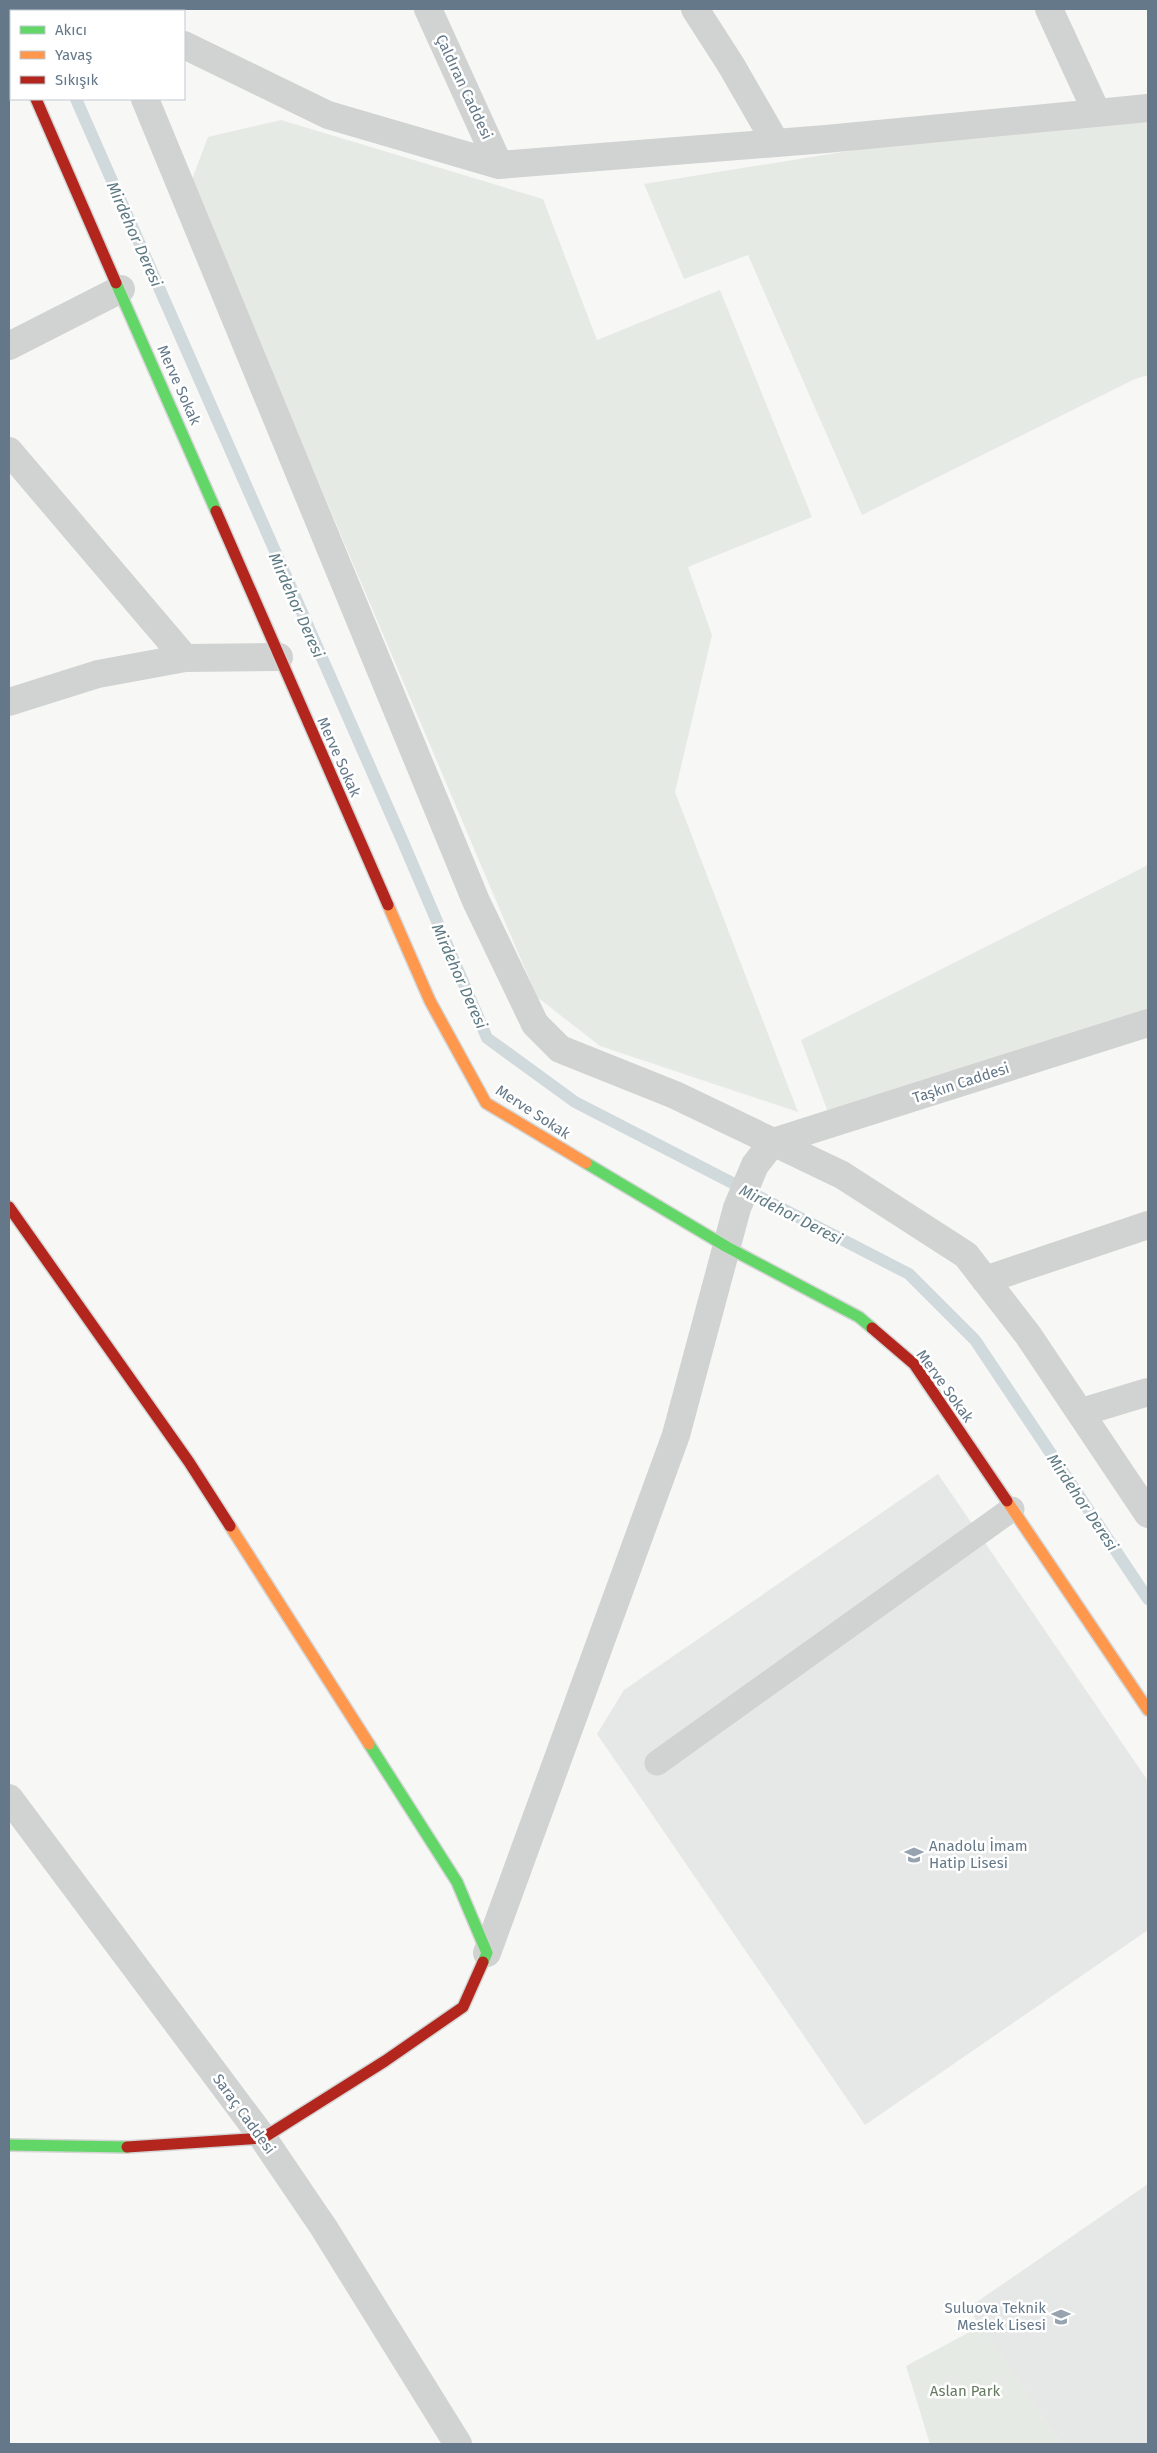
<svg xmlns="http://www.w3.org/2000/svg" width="1157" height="2453" font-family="'Fira Sans',sans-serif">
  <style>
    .built { fill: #e6e7e7 }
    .green { fill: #e6eae4 }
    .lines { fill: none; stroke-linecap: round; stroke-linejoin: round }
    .stream { stroke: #d0d9dc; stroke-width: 12 }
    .fast-casing { stroke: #d4d5d5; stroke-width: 14 }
    .slow-casing { stroke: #d4d5d5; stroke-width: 14 }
    .jam-casing { stroke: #d4d5d5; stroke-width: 14 }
    .lane { stroke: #d1d2d2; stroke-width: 25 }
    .street { stroke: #d1d2d2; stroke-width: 28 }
    .fast { stroke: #63d668; stroke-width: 11 }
    .slow { stroke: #ff974d; stroke-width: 11 }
    .jam { stroke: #b3261e; stroke-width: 11 }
    .labels { text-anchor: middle; stroke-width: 5; stroke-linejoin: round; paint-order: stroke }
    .street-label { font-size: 15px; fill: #647889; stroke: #fff }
    .poi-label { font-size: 15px; fill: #647889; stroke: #fff; text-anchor: start }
    .park-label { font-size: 15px; fill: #657a5f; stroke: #fff }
    .water-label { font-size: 16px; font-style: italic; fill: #5f7b84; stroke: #fff }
  </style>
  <rect width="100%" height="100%" fill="#f7f7f6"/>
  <!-- built -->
  <path class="built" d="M938 1474 1148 1781V1930L865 2125 597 1734 624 1690Z
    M1148 2184V2444H1061L968 2308Z"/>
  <!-- green -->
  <path class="green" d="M1148 105V375L1135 379 862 515 748 255 684 279 644 184 1058 117Z
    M281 120 543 199 597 340 720 290 812 517 688 567 712 635 675 792 798 1112 600 1046 537 997 191 182 208 137Z
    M1148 865V1024L832 1123 801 1040Z
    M981 2326 1061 2444H930L906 2366Z"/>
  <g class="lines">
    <!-- stream -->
    <path class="stream" d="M35 9 36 11
      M76 99 403 842 487 1038 575 1102 909 1274 975 1340 1148 1599"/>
    <!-- fast casing -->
    <g class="fast-casing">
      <path id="fast" d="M116 283 216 511
        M586 1163 727 1247 859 1317 872 1328
        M369 1744 457 1882 487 1953 483 1962
        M9 2145 127 2147"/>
    </g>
    <!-- slow casing -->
    <g class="slow-casing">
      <path id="slow" d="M388 905 430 1001 486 1103 586 1163
        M1007 1501 1148 1710
        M230 1526 369 1744"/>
    </g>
    <!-- jam casing -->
    <g class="jam-casing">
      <path id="jam" d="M36 99 116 283
        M216 511 388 905
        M9 1207 189 1462 230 1526
        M872 1328 914 1364 1007 1501
        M127 2147 263 2138 385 2061 463 2007 483 1962"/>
    </g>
    <!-- lane -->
    <path class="lane" d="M657 1763 1012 1509"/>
    <!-- street -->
    <path class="street" d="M110 9 115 11
      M428 9 499 165
      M695 9 731 65 776 143
      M1049 9 1097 113
      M9 38 11 43
      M184 45 328 115 499 165 826 139 1148 108
      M145 99 476 901 535 1024 560 1049 675 1095 842 1175 966 1255 1028 1335 1148 1514
      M9 346 121 289
      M9 451 185 658
      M9 702 98 674 185 658 279 657
      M985 1280 1148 1225
      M1082 1412 1148 1392
      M9 1798 263 2138 324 2228 458 2444
      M487 1953 676 1435 737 1208 755 1165 773 1142 1148 1023"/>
    <!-- fast -->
    <use href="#fast" class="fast"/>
    <!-- slow -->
    <use href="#slow" class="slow"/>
    <!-- jam -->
    <use href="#jam" class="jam"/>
  </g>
  <!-- icons -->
  <defs>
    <g id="school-bare" transform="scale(1.5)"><path d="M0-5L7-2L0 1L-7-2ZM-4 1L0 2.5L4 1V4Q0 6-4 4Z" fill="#97a4af" stroke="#fff" stroke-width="2.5" paint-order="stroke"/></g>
  </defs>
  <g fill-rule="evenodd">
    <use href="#school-bare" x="914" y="1855"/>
    <use href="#school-bare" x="1061" y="2317"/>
  </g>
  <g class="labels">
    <!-- street labels -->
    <g class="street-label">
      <text transform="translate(464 87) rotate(65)" y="5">Çaldıran Caddesi</text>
      <text transform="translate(179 385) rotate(66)" y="5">Merve Sokak</text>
      <text transform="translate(339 757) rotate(66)" y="5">Merve Sokak</text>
      <text transform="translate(961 1083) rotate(-18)" y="5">Taşkın Caddesi</text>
      <text transform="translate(533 1112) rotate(33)" y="5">Merve Sokak</text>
      <text transform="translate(945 1386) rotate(54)" y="5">Merve Sokak</text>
      <text transform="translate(244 2114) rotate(54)" y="5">Saraç Caddesi</text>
    </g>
    <!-- poi labels -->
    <g class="poi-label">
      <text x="929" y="1851">Anadolu İmam<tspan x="929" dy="17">Hatip Lisesi</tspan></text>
      <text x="1046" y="2313" text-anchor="end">Suluova Teknik<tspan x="1046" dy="17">Meslek Lisesi</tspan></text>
    </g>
    <!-- park labels -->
    <g class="park-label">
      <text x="965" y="2396">Aslan Park</text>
    </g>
    <!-- water labels -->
    <g class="water-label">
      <text transform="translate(135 234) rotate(66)" y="6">Mirdehor Deresi</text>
      <text transform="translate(297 605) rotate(66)" y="6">Mirdehor Deresi</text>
      <text transform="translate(460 976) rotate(66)" y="6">Mirdehor Deresi</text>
      <text transform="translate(791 1214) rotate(27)" y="6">Mirdehor Deresi</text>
      <text transform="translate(1083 1502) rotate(56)" y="6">Mirdehor Deresi</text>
    </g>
  </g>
  <!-- border -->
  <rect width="1157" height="2453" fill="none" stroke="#647889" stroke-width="20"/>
  <!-- legend -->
  <rect x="10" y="10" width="175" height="90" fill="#ffffff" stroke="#c1c9d0"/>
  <rect x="20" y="26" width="25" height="8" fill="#63d668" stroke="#c1c9d0"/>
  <text x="55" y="35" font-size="15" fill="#647889">Akıcı</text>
  <rect x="20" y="51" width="25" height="8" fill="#ff974d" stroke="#c1c9d0"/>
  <text x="55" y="60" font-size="15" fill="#647889">Yavaş</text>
  <rect x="20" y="76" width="25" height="8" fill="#b3261e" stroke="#c1c9d0"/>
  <text x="55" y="85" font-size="15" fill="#647889">Sıkışık</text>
</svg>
